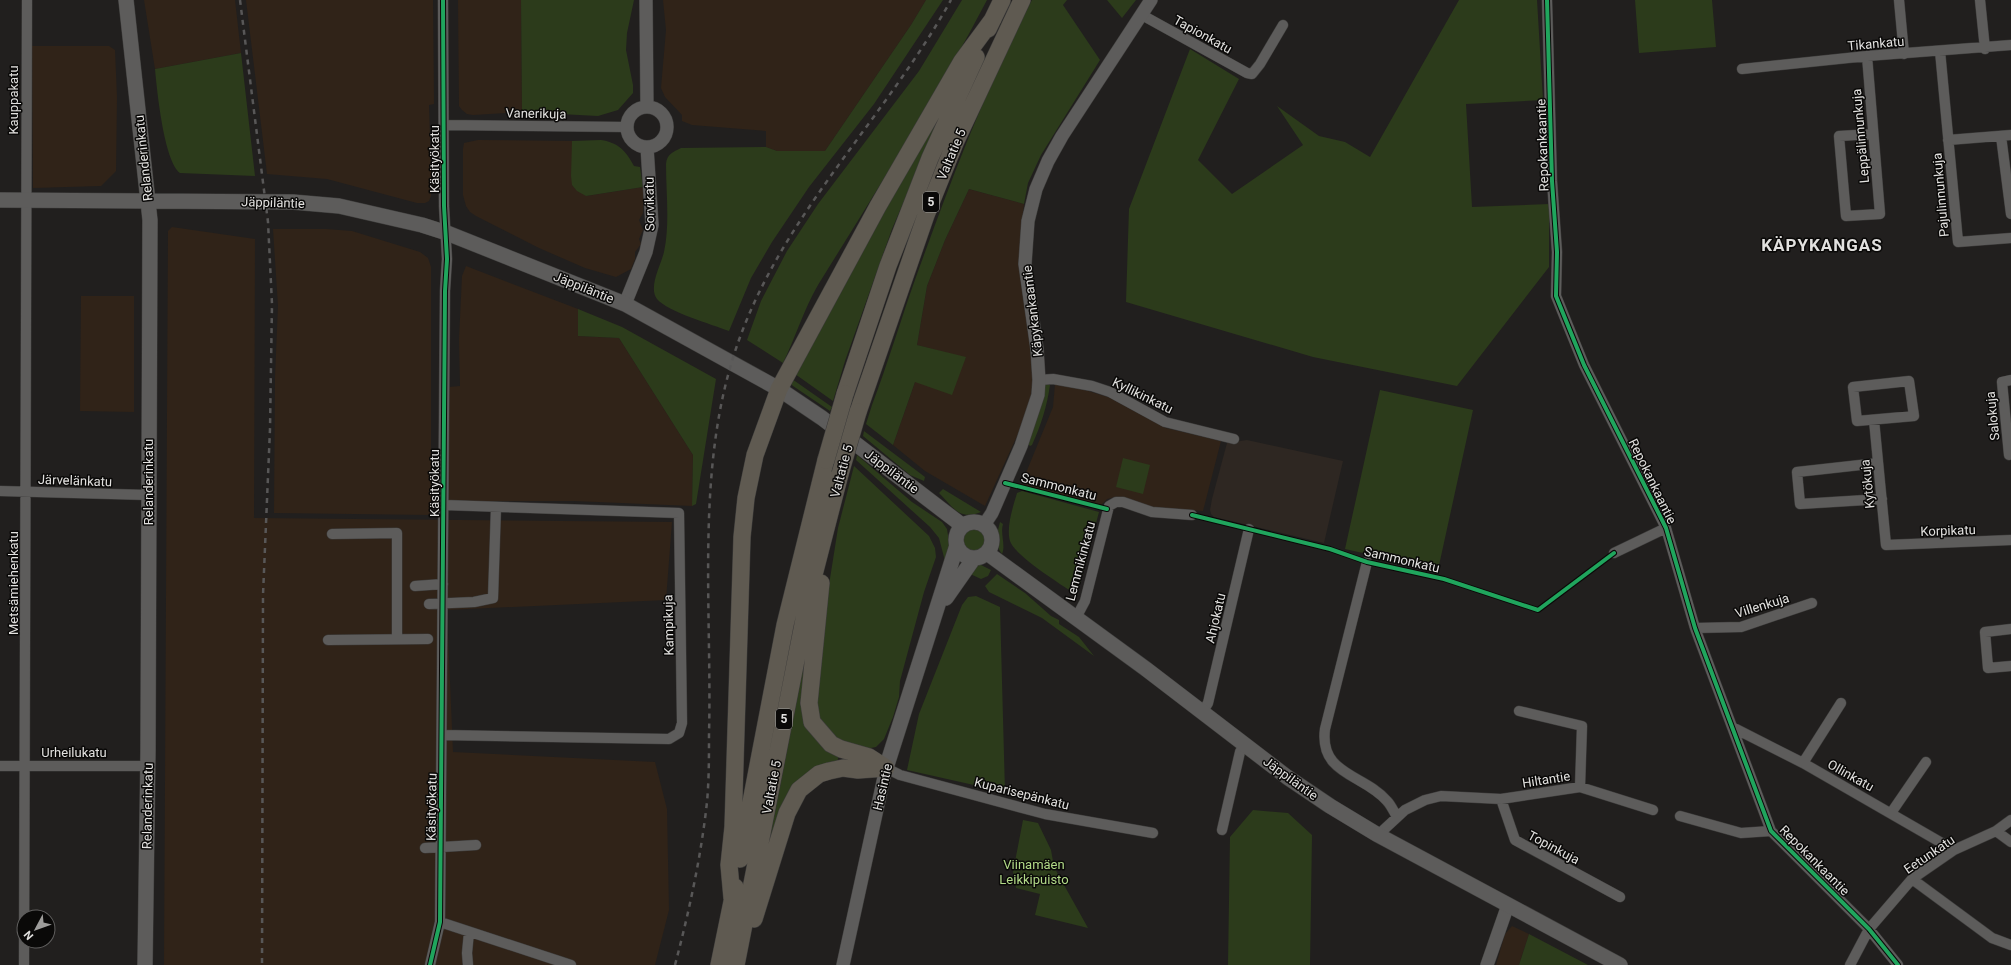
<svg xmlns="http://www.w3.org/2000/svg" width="2011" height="965" font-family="Roboto,sans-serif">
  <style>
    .commercial { fill: #302318 }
    .built { fill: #2e2722 }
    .green { fill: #2c3b1b }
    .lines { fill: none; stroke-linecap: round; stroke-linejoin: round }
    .minor-casing { stroke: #3d3c3b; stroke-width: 11 }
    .tertiary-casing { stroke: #3d3c3b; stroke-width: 14 }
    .secondary-casing { stroke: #3d3c3b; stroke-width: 16 }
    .trunk-casing { stroke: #3d3c3b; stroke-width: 18 }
    .minor { stroke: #5d5c5b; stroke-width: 10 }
    .tertiary { stroke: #5d5c5b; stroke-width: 13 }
    .secondary { stroke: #5d5c5b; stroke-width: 15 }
    .trunk { stroke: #5f5a51; stroke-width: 17 }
    .rail { stroke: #585757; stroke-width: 2.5; stroke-dasharray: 5 5; stroke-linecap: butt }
    .trunk-bridge-casing { stroke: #3d3c3b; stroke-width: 18; stroke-linecap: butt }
    .trunk-bridge { stroke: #5f5a51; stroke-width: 17 }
    .cycleway-casing { stroke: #0a0908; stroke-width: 6 }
    .cycleway { stroke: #20a55d; stroke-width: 4 }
    .labels { text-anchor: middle; stroke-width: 3; stroke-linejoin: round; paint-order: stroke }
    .shield { fill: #0a0908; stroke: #a1a09e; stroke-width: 1 }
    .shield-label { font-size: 12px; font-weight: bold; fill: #e2e1df }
    .street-label { font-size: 13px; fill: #e2e1df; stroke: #0a0908 }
    .park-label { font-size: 13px; fill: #b2da88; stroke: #0a0908 }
    .district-label { font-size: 17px; font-weight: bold; letter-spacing: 1px; fill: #e2e1df; stroke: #0a0908 }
  </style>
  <rect width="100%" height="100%" fill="#211f1e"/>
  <!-- commercial -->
  <path class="commercial" d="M144 0H235L241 53 155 69Z
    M246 0H433L434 104 429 105 431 171V196L429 201 425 203H417L327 179 267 174Z
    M458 0H521L522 112 473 115 467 114 462 110 459 106Z
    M663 0H926L911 25 825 151H777L766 147V131L692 125 682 121V115L665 97 661 88 666 30Z
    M32 46H109L115 50 117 97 116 171 101 186 33 188Z
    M478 140 572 141V185L586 196 643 187V213L639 220 643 230 639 239 641 244 635 252V259L631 269 616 277 585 268 539 248 476 216 470 212 466 206 463 195V149L464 143Z
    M969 189 1024 204 1021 228 1032 356 1033 384 1030 401 1022 425 985 506 925 471 893 445 915 382 966 358 917 345 927 286 945 240Z
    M172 227 255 239 254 518 672 522 666 600 447 610 453 752 655 762 667 809 669 910 655 965H164L168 231Z
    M273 229H326L352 231 420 252 428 258 431 267V515L274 513 275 378 278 306Z
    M466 266 578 309V336L619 338 693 455 692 506 574 501H449V387L460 386 459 339 462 276Z
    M81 296H134V412L80 411Z
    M1055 384 1078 388 1108 397 1166 428 1221 441 1203 511 1156 508 1115 497 1107 499 1101 505 1021 485 1053 407Z
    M1512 926 1529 934 1519 965H1496L1505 934Z"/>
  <!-- built -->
  <path class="built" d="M1247 440 1343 461 1324 543 1214 517 1211 514 1210 510 1212 499 1227 443Z"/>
  <!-- green -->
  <path class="green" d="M521 0H634L627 33 626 50 633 85V93L618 110 598 116 522 112Z
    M926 0H943L874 104 809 187 772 242 751 278 729 331C711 324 668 312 657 299 648 287 661 265 664 252 670 224 666 193 666 164 667 154 673 152 681 148L766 147 777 151H825L911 25Z
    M962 0H987C936 98 876 191 818 285 804 309 795 338 783 363L747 340 761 301 787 251 818 204 919 71Z
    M1032 0H1067L1063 5 1100 60 1041 155 1028 183 1024 204 969 189 945 240 927 286 917 345 966 357 952 395 915 382 893 445 866 424 872 405C888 363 901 319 916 277 950 183 985 89 1032 0Z
    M1107 0H1136L1122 18Z
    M1459 0H1537L1543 100 1466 104 1472 207 1549 204V267L1457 386 1313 357 1126 302 1129 209 1190 49 1239 79 1198 160 1232 194 1303 145 1277 106 1319 136 1345 142 1370 157Z
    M1635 0H1712L1716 47 1639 53Z
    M241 53 255 176 180 173C164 161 157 90 155 69Z
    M947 101 892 229 845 361 833 401 795 374 819 323Z
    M601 140C619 143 626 151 634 166L640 167 643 187 586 196 577 191 572 185 571 176 572 141Z
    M578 309 622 327 716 379 696 504 692 506 693 455 619 338 578 336Z
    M792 379 832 407 830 411 793 386 791 384Z
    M1046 384 1050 385C1047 406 1041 425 1032 445L1030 446 1028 444 1044 386Z
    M1380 390 1473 410 1438 570 1345 549Z
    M864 431 925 477 924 481 910 475 863 436Z
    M857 455 912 502 942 522 947 529 950 548 945 561 939 538 930 527 856 460Z
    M1123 458 1150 465 1143 494 1116 487Z
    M854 466 929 536 935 548 936 557 924 592 900 681 899 697 893 717 884 739 876 747 865 749 853 747 823 730 814 700 816 667 838 528Z
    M943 489 981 512C959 521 953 507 939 493Z
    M1022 491 1099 512 1077 595C1062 585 1015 556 1010 541 1006 527 1013 507 1017 493Z
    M1000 522 1003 524C1000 534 1006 545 1002 554 994 544 997 534 1000 522Z
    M961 540a12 12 0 1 1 24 0a12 12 0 1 1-24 0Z
    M977 565H981L991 570 988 576 981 579 966 572Z
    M997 574 1025 593 1051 616 1059 620V624L1079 637 1094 656 1042 618 989 592 985 586Z
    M976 596 1000 607 1005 792 907 770 919 714 962 605 968 597Z
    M808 643 803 698 839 754 837 763 810 772 760 889Z
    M1253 810 1288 813 1312 835 1310 965H1228L1230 837Z
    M1023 820 1038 823 1051 850 1054 867 1088 928 1035 915 1040 894 1016 888 1013 872Z
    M1529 934 1588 965H1519Z"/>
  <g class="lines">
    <!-- minor casing -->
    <g class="minor-casing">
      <path id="minor" d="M1547 0 1552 181 1557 252 1556 296 1584 365 1666 528 1695 628 1771 831 1869 929 1898 965
        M1899 0 1904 54
        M1980 0 1985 49
        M1142 15 1247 73 1252 74 1260 64 1283 25
        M1940 51 1958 242 2011 238
        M1867 56 1880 214 1846 216 1839 136 1873 134
        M1742 69 1867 56 2011 45
        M444 125 627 127
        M2001 136 2011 214
        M1948 140 2011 135
        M1039 380 1053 379 1092 386 1110 392 1165 422 1234 439
        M2011 380 2002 382 2009 455 2011 454
        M1909 381 1914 416 1857 421 1853 387Z
        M1874 420 1886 545 2011 540
        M1878 463 1797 472 1800 504 1882 499
        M0 491 148 495
        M332 534 397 533V638
        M1614 553 1666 528
        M1367 562 1325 729C1319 775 1364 774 1387 801 1391 805 1394 812 1397 817
        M415 586 443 584
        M429 604 474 602 493 598 496 507
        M1076 618 1085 601 1109 506 1116 502H1123L1152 512 1192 515
        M1695 628 1741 627 1812 603
        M2011 629 1985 632 1988 668 2011 666
        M328 640 428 639
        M1203 711 1208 703 1249 529
        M1519 711 1582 726 1580 787
        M1732 727 1803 763 1954 850
        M442 735 669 739 679 733 682 723 679 513 444 505
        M1803 763 1841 703
        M0 766H147
        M886 768 900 775 1045 814 1153 833
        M1501 799 1515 840 1620 897
        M1891 813 1926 762
        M1680 816 1741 833 1771 831
        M1222 830 1240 752 1245 744
        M1996 831 2011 842
        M1378 835 1405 810 1425 800 1441 796 1501 799 1580 787 1653 810
        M425 848 476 845
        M1912 879 1992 938 2011 945
        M440 922 571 965
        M24 965 27 0
        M430 965 440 922 445 291 447 259 444 206 443 0
        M468 965 467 953 469 932
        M1850 965 1869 929 1912 879 1954 850 1996 831 2011 820"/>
    </g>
    <!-- tertiary casing -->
    <g class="tertiary-casing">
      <path id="tertiary" d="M646 0 647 107
        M627 127a20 20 0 1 1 40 0a20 20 0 1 1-40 0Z
        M625 304 646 252 652 225 647 147
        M984 525 992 513 1021 446 1038 395 1039 380 1037 349 1025 264 1028 221 1036 189 1048 161 1062 136 1151 0
        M843 965 886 768
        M1487 965 1508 905"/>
    </g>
    <!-- secondary casing -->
    <g class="secondary-casing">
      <path id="secondary" d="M126 0 150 220 148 751 145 965
        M0 200 293 202 339 206 422 225 447 233 625 304 779 389 822 418 963 526
        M956 540a18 18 0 1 1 36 0a18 18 0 1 1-36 0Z
        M987 553 1146 669 1287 777 1330 806 1378 835 1620 965
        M946 598 974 558
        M886 768 957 545"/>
    </g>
    <!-- trunk casing -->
    <g class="trunk-casing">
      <path id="trunk" d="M988 29 1002 0
        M845 394 888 266 930 158 976 57
        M858 412 926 215 955 143 1022 0
        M821 583 809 703 812 722 831 744 841 749 869 757 886 768
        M740 859 785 625 826 460
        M732 898 729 865 733 827 742 537 746 498 755 455 779 389 878 206 962 61 993 19
        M754 919 787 813 799 790 819 774 829 771 843 768 858 770 886 768
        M719 965 735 887
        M736 965 809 594 840 474"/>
    </g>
    <!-- minor -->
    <use href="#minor" class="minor"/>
    <!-- tertiary -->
    <use href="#tertiary" class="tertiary"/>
    <!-- secondary -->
    <use href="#secondary" class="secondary"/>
    <!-- trunk -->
    <use href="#trunk" class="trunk"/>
    <!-- rail -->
    <path class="rail" d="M240 0 268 222 272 304 270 429 263 595 262 965
      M675 965C689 912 701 857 707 802 709 780 709 757 709 735 712 615 697 483 730 368 770 226 881 126 951 0"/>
    <!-- trunk-bridge casing -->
    <g class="trunk-bridge-casing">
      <path id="trunk-bridge" d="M826 460 845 394
        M840 474 858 412"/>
    </g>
    <!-- trunk-bridge -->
    <use href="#trunk-bridge" class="trunk-bridge"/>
    <!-- cycleway casing -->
    <g class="cycleway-casing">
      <path id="cycleway" d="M1547 0 1552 181 1557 252 1556 296 1584 365 1666 528 1695 628 1771 831 1869 929 1898 965
        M1005 483 1107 509
        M1192 515 1330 549 1367 562 1444 579 1538 610 1614 553
        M430 965 440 922 445 291 447 259 444 206 443 0"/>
    </g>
    <!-- cycleway -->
    <use href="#cycleway" class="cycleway"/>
  </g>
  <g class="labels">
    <!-- shield labels -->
    <g class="shield">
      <rect x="923" y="192" width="16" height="20" rx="3"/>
      <rect x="776" y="709" width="16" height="20" rx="3"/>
    </g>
    <g class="shield-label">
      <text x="931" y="206">5</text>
      <text x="784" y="723">5</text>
    </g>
    <!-- street labels -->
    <g class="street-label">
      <text transform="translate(1203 34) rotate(29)" y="5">Tapionkatu</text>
      <text transform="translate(1876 43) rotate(-5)" y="5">Tikankatu</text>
      <text transform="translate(13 100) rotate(-90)" y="5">Kauppakatu</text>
      <text transform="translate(536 113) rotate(1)" y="5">Vanerikuja</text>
      <text transform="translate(1860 136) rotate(-95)" y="5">Leppälinnunkuja</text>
      <text transform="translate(1542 145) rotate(-92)" y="5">Repokankaantie</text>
      <text transform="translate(951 154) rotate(-67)" y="5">Valtatie 5</text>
      <text transform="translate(143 158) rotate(-96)" y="5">Relanderinkatu</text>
      <text transform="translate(434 159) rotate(-90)" y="5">Käsityökatu</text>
      <text transform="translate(1940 195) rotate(-95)" y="5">Pajulinnunkuja</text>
      <text transform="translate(273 202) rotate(2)" y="5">Jäppiläntie</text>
      <text transform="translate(649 204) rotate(-91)" y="5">Sorvikatu</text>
      <text transform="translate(584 287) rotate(22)" y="5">Jäppiläntie</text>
      <text transform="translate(1032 311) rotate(-97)" y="5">Käpykankaantie</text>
      <text transform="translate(1143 395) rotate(26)" y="5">Kyllikinkatu</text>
      <text transform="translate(1992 416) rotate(-96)" y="5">Salokuja</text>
      <text transform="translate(841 471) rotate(-75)" y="5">Valtatie 5</text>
      <text transform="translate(892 471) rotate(37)" y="5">Jäppiläntie</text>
      <text transform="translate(75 480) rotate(2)" y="5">Järvelänkatu</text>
      <text transform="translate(1653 481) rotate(64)" y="5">Repokankaantie</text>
      <text transform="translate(148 482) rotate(-90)" y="5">Relanderinkatu</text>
      <text transform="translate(434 483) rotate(-90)" y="5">Käsityökatu</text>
      <text transform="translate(1867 484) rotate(-96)" y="5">Kytökuja</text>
      <text transform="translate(1059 486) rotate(14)" y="5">Sammonkatu</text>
      <text transform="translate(1948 530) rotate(-2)" y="5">Korpikatu</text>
      <text transform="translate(1402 559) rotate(13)" y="5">Sammonkatu</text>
      <text transform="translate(1080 561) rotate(-75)" y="5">Lemmikinkatu</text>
      <text transform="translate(13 583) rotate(-90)" y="5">Metsämiehenkatu</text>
      <text transform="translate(1762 605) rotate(-17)" y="5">Villenkuja</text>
      <text transform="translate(1215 618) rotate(-77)" y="5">Ahjokatu</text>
      <text transform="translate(668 625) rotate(-91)" y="5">Kampikuja</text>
      <text x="74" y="757">Urheilukatu</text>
      <text transform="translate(1851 775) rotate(29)" y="5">Ollinkatu</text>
      <text transform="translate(1291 778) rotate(36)" y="5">Jäppiläntie</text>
      <text transform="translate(1546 779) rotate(-9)" y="5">Hiltantie</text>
      <text transform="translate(771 787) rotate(-79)" y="5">Valtatie 5</text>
      <text transform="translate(882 787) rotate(-77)" y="5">Hasintie</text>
      <text transform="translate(1022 793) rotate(14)" y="5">Kuparisepänkatu</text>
      <text transform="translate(147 806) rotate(-89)" y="5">Relanderinkatu</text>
      <text transform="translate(431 807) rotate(-89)" y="5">Käsityökatu</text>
      <text transform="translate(1554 847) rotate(28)" y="5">Topinkuja</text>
      <text transform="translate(1929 854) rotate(-34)" y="5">Eetunkatu</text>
      <text transform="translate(1815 860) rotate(45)" y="5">Repokankaantie</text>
    </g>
    <!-- park labels -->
    <g class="park-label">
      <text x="1034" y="869">Viinamäen<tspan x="1034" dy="15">Leikkipuisto</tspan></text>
    </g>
    <!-- district labels -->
    <g class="district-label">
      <text x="1822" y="251">KÄPYKANGAS</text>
    </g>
  </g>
  <!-- north arrow -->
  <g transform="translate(36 929) rotate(229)"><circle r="19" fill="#0a0908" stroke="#605f5e"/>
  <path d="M0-3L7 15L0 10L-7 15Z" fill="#9e9d9b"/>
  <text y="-6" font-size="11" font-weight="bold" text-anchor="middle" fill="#e2e1df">N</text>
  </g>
</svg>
